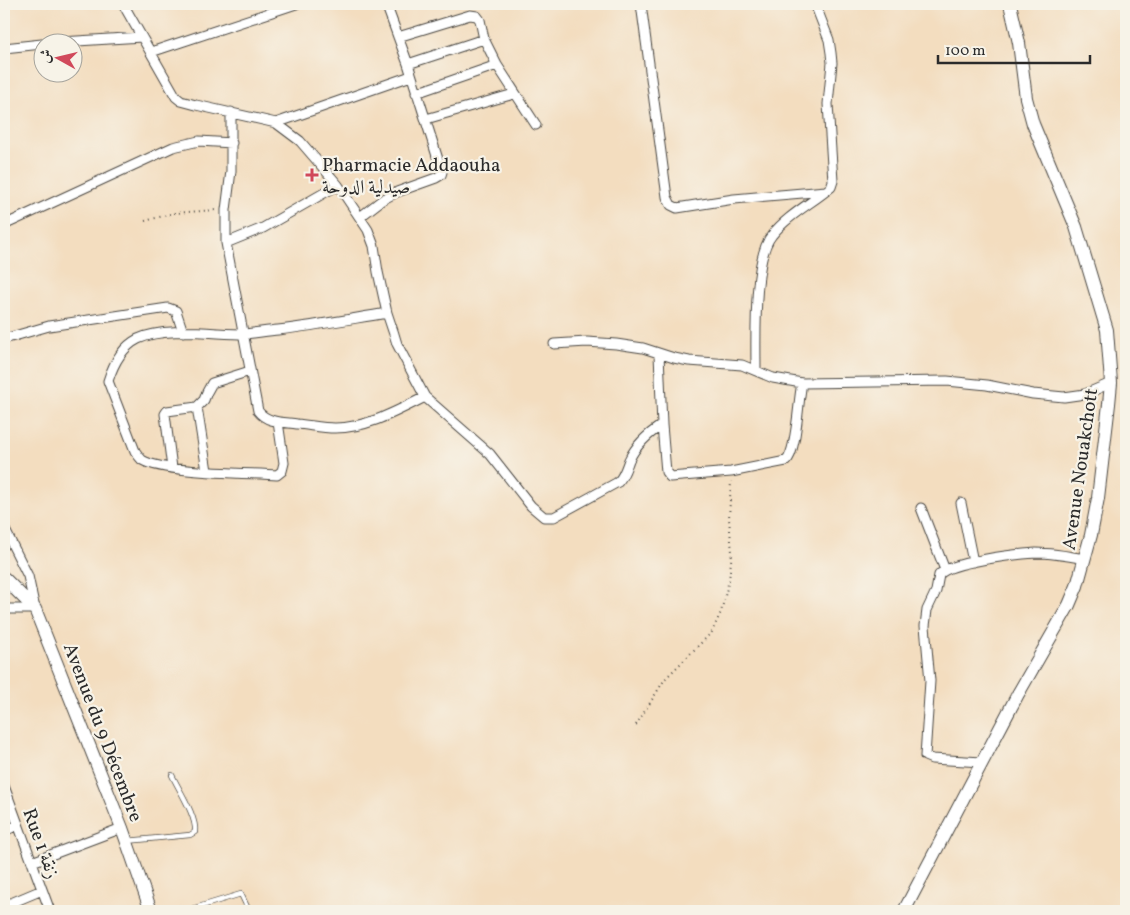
<svg xmlns="http://www.w3.org/2000/svg" width="1130" height="915" font-family="Vollkorn,Amiri,serif">
  <style>
    .lines { fill: none; stroke-linecap: round; stroke-linejoin: round }
    .lane-casing { stroke: #494641; stroke-width: 6 }
    .street-casing { stroke: #494641; stroke-width: 11 }
    .secondary-casing { stroke: #494641; stroke-width: 14 }
    .path { stroke: #494641; stroke-width: 2; stroke-dasharray: 1 4; stroke-linecap: butt }
    .lane { stroke: #fff; stroke-width: 4.5 }
    .street { stroke: #fff; stroke-width: 9 }
    .secondary { stroke: #fff; stroke-width: 12 }
    .poi-dot { fill: #d1495b; stroke: #f7f3e8; stroke-width: 2 }
    .labels { text-anchor: middle; stroke-width: 4.5; stroke-linejoin: round; paint-order: stroke }
    .poi-label { font-size: 19px; fill: #2b2b2b; stroke: #f7f3e8; text-anchor: start }
    .street-label { font-size: 19px; fill: #2b2b2b; stroke: #f7f3e8 }
  </style>
  <rect width="100%" height="100%" fill="#f7f3e8"/>
  <filter id="ink" filterUnits="userSpaceOnUse"><feTurbulence type="fractalNoise" baseFrequency=".02" numOctaves="2"/><feDisplacementMap in="SourceGraphic" scale="10" xChannelSelector="R" yChannelSelector="G"/><feConvolveMatrix kernelMatrix="1 2 1 2 8 2 1 2 1" color-interpolation-filters="sRGB"/></filter>
  <filter id="wash" filterUnits="userSpaceOnUse"><feTurbulence type="fractalNoise" baseFrequency=".0096" numOctaves="4" result="noise"/><feDisplacementMap in="SourceGraphic" scale="20" xChannelSelector="R" yChannelSelector="G"/><feGaussianBlur stdDeviation="1.12" result="paint"/><feColorMatrix in="noise" values="0 0 0 0 0 0 0 0 0 0 0 0 0 0 0 0 0 1.4 0 .05"/><feComposite in="paint" operator="in"/></filter>
  <g filter="url(#wash)">
    <rect width="100%" height="100%" fill="#f3ddbf"/>
  </g>
  <g filter="url(#ink)">
    <g class="lines">
      <!-- lane casing -->
      <g class="lane-casing">
        <path id="lane" d="M127 841 190 835 195 832C197 817 179 790 172 775
          M185 911 241 894 249 911"/>
      </g>
      <!-- street casing -->
      <g class="street-casing">
        <path id="street" d="M123 4 176 97 181 101 196 105 276 123 300 141 338 185 368 230 374 246 378 272 387 313 394 334 397 344 425 397 490 454 531 506 544 517H554L618 482C624 476 626 468 629 460 636 445 648 434 662 425
          M641 4 667 197 671 205 677 208 734 199 826 191
          M398 37 470 15 477 16 480 20 484 39 497 65 536 125
          M61 42 142 37
          M4 48 42 44
          M151 52 296 4
          M408 64 484 39
          M416 93 497 65
          M231 112V171L226 210V243L258 411C267 423 283 422 297 424 309 425 322 428 335 428 367 428 397 411 425 397
          M426 119 514 94
          M276 123 411 76
          M360 217 382 200 397 192 436 178 441 175 442 172 408 64 386 4
          M4 225 173 147 199 141 232 143
          M226 243 263 228 338 185
          M4 339 49 326 168 308 176 311 183 332
          M554 344 587 342 616 344 643 348 674 358 689 361 742 365 773 378 802 383 947 381 987 385 1033 394 1064 397 1085 394 1111 383
          M659 354 662 425 666 472 670 477 731 472 786 461C797 452 798 400 802 383
          M756 370C756 340 753 257 772 235 788 215 812 203 831 187L833 181 828 104 832 63 831 53 829 40 815 4
          M197 407 207 471
          M278 422 284 463 282 471 277 475C248 473 164 473 142 460 139 457 137 454 135 451L108 381C113 365 122 347 138 339 165 326 214 334 244 334 255 333 267 331 278 330 314 326 350 319 387 313
          M172 468 165 414 167 411 197 407 204 400 207 392 212 383 250 371
          M961 503 973 562
          M921 508 945 570
          M4 528 28 576 35 609H4
          M982 762 932 759 925 756 930 681 925 626 927 610 936 591 939 575C949 562 1017 554 1036 553 1052 553 1069 556 1085 559
          M4 786 50 911
          M4 831 18 825
          M32 862 122 828
          M4 906 42 890"/>
      </g>
      <!-- secondary casing -->
      <g class="secondary-casing">
        <path id="secondary" d="M4 578 35 609 122 828 151 911
          M904 911 1018 694 1069 605 1077 586 1091 535 1098 498 1109 404 1111 383 1107 330 1076 227 1033 124 1026 98 1019 43 1010 4"/>
      </g>
      <!-- path -->
      <path class="path" d="M145 221 174 213 216 210
        M636 725 665 679 712 632 721 612 729 580 732 552 729 519 731 481"/>
      <!-- lane -->
      <use href="#lane" class="lane"/>
      <!-- street -->
      <use href="#street" class="street"/>
      <!-- secondary -->
      <use href="#secondary" class="secondary"/>
    </g>
  </g>
  <!-- markers -->
  <path class="poi-dot" d="M309.5 167.5h5v5h5v5h-5v5h-5v-5h-5v-5h5z"/>
  <g class="labels">
    <!-- poi labels -->
    <g class="poi-label">
      <text x="322" y="171">Pharmacie Addaouha<tspan x="322" dy="22">صيدلية الدوحة</tspan></text>
    </g>
    <!-- street labels -->
    <g class="street-label">
      <text transform="translate(1079 469) rotate(-82)" y="7">Avenue Nouakchott</text>
      <text transform="translate(104 732) rotate(69)" y="7">Avenue du 9 Décembre</text>
      <text transform="translate(42 843) rotate(70)" y="7">Rue 1 زنقة</text>
    </g>
  </g>
  <!-- margin -->
  <rect width="1130" height="915" fill="none" stroke="#f7f3e8" stroke-width="20"/>
  <!-- north arrow -->
  <g transform="translate(58 58) rotate(278)"><circle r="24" fill="#f7f3e8" stroke="#a5a39c"/>
  <path d="M0-4L9 19L0 12L-9 19Z" fill="#d1495b"/>
  <text y="-8" font-size="14" font-weight="bold" text-anchor="middle" fill="#2b2b2b">ش</text>
  </g>
  <!-- scale -->
  <path d="M938 55v8h152v-8" fill="none" stroke="#2b2b2b" stroke-width="2.5"/>
  <text x="945" y="55" font-size="15" fill="#2b2b2b" stroke="#f7f3e8" stroke-width="4" paint-order="stroke">100 m</text>
</svg>
